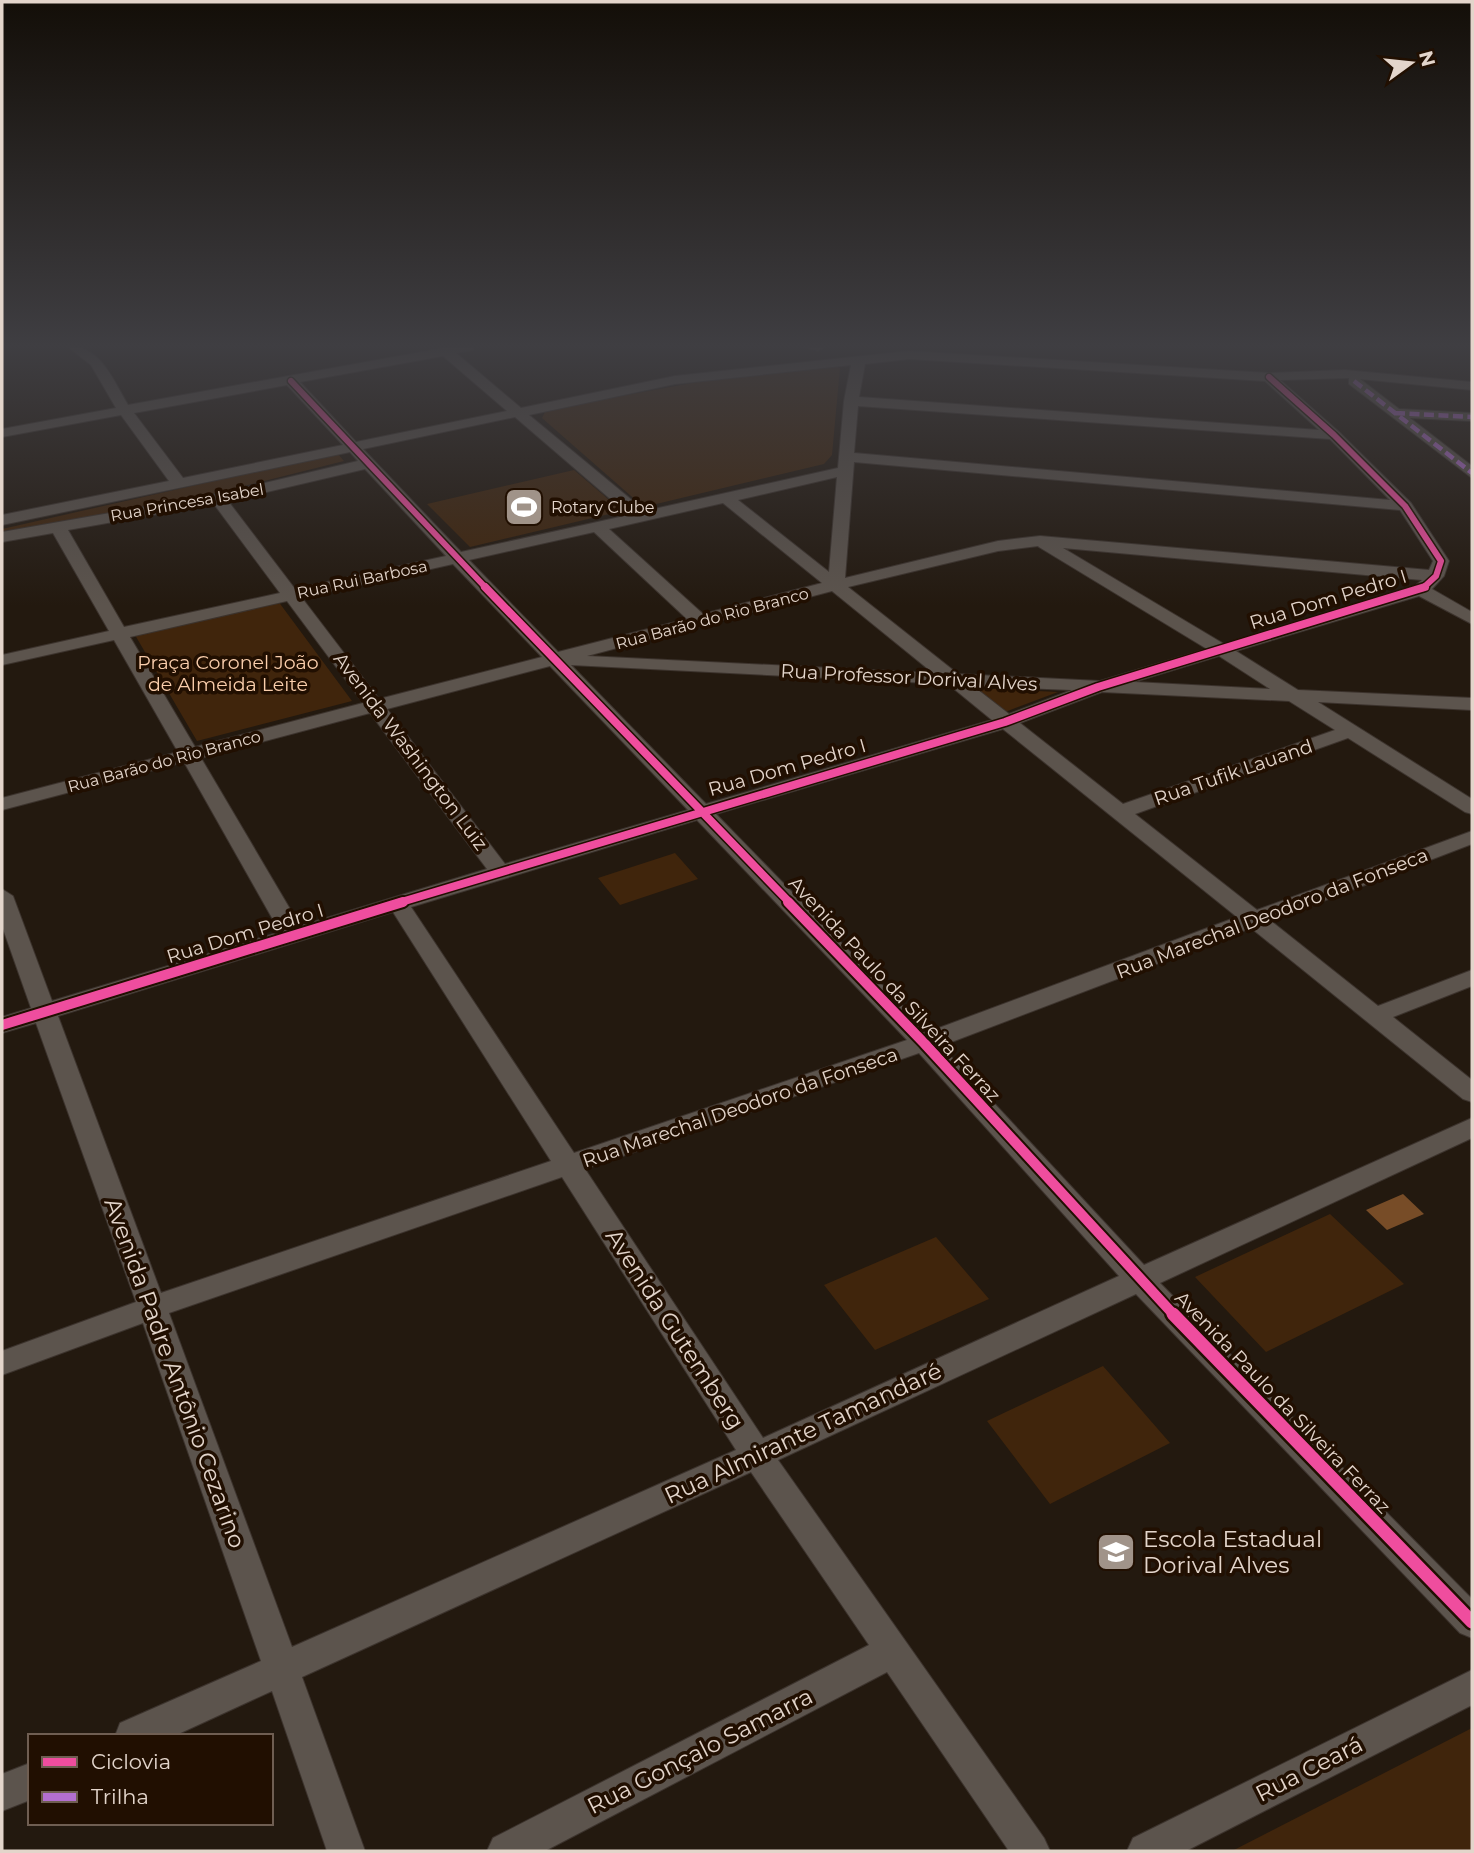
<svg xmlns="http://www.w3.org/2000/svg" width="1474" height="1853" font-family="Montserrat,sans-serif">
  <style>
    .green { fill: #40250c }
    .water { fill: #774c27 }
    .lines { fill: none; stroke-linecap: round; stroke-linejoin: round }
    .minor-casing { stroke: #3c332d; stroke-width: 2 }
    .minor { fill: #5c544d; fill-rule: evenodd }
    .quiet { stroke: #b36fd0; stroke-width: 4.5; stroke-dasharray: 10 4.5; stroke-linecap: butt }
    .cycleway-far3-casing { stroke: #210f01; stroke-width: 9 }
    .cycleway-far2-casing { stroke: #210f01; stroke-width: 11 }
    .cycleway-far1-casing { stroke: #210f01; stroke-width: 14 }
    .cycleway-casing { stroke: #210f01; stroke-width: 18 }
    .cycleway-far3 { stroke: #ef4d9e; stroke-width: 6 }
    .cycleway-far2 { stroke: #ef4d9e; stroke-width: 8 }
    .cycleway-far1 { stroke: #ef4d9e; stroke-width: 10 }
    .cycleway { stroke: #ef4d9e; stroke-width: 13 }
    .labels { text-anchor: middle; stroke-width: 7; stroke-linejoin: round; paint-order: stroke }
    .far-street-label { font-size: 16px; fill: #e3d5cb; stroke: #210f01 }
    .far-poi-label { font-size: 16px; fill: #e3d5cb; stroke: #210f01; text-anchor: start }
    .street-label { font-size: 19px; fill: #e3d5cb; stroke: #210f01 }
    .park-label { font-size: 19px; fill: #faceac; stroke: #210f01 }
    .near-street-label { font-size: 23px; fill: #e3d5cb; stroke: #210f01 }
    .near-poi-label { font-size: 23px; fill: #e3d5cb; stroke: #210f01; text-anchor: start }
  </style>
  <rect width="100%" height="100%" fill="#23190f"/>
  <!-- green -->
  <path class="green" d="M831 365 840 368 832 455 824 464 652 505 639 503 542 418 546 410 719 378Z
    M337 453 344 461 156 508 2 538V529Z
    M574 470 622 511 470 547 427 504Z
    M278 601 352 701 197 741 135 635Z
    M974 688 1058 692 1005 712Z
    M675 853 698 879 620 905 598 878Z
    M1330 1214 1404 1284 1266 1352 1195 1277Z
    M936 1237 989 1299 875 1350 824 1285Z
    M1103 1366 1170 1443 1050 1504 987 1421Z
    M1472 1728V1851H1232Z"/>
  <!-- water -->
  <path class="water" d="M1403 1194 1424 1214 1387 1230 1366 1210Z"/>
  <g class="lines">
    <!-- minor casing -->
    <g class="minor-casing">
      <path id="minor" d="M68 347C100 344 114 382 128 405L449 347H474L473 350 456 353 521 408 675 376 909 351 1269 373 1345 370 1472 382V390L1360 379 1399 409 1472 413V421L1410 418 1472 466V478L1349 384V378L1280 380 1339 432 1411 503 1449 561 1444 576 1432 589 1472 612V624L1419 596 1236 651 1298 690 1472 698V710L1318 702 1472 799V814L1465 812 1348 738 1135 814 1257 910 1472 831V844L1271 921 1378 1006 1472 970V986L1393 1017 1472 1080V1102L1463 1099 1251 928 941 1046 1144 1265 1472 1118V1138L1160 1283 1472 1599V1638L1460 1633 1136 1294 778 1460 1044 1838 1050 1851H1009L887 1672 545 1851H487L493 1838 869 1645 751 1472 302 1677 365 1851H327L272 1691 174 1736H115L120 1723 261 1661 143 1323 2 1375V1351L136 1302 36 1023 2 1033V1017L31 1008 2 926V889L13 896 52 1001 280 932 184 762 2 810V798L178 752 114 640 2 665V655L109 631 53 533 2 542V532L218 494 358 461 350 452 2 525V515L169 481 121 415 2 437V429L116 408 91 365ZM443 356 507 411 356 442 300 382ZM909 359 1265 381 1319 430 859 397 865 364ZM851 365 844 401 838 468 645 511 529 415 675 384ZM287 385 343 445 183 478 134 413ZM858 406 1330 439 1390 500 854 453ZM515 417 629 515 461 552 363 449ZM854 462 1400 510 1433 561 1429 570 1040 536 998 541 845 578ZM365 469 446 556 295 589 228 501ZM837 477 829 572 738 500ZM723 503 822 583 703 614 609 529ZM214 504 280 593 124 627 68 530ZM594 532 687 619 558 652 469 560ZM1038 546 1039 547 1207 649 1100 681 958 674 848 587 998 551ZM1063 548 1422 580 1415 586 1224 644ZM453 564 542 657 379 699 302 598ZM832 591 933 673 587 656ZM287 601 363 703 195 747 130 637ZM1219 656 1270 689 1134 682ZM571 665 948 684 992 720 706 804ZM550 666 688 810 505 864 387 709ZM973 686 1072 690 1009 714ZM1102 692 1289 701 1335 730 1123 804 1020 723ZM370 713 487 869 300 926 201 758ZM1003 729 1237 917 928 1032 716 814ZM697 820 907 1040 574 1153 411 907ZM393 912 551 1161 161 1293 58 1016ZM919 1053 1119 1276 763 1438 585 1169ZM562 1177 736 1450 292 1647 169 1313Z
        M804 347H825L818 351Z
        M1472 1670V1705L1186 1851H1127L1133 1838Z
        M30 1763V1800L2 1811V1774Z"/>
    </g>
    <!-- minor -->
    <use href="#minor" class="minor"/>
    <!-- quiet -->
    <path class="quiet" d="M1354 381 1472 473
      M1395 413 1472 417"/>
    <!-- cycleway-far3 casing -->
    <g class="cycleway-far3-casing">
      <path id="cycleway-far3" d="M1269 377 1334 435 1405 506 1441 561 1436 576 1423 588
        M291 381 486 588"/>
    </g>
    <!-- cycleway-far2 casing -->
    <g class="cycleway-far2-casing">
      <path id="cycleway-far2" d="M485 587 790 903
        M398 903 1005 722 1098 687 1425 587"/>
    </g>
    <!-- cycleway-far1 casing -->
    <g class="cycleway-far1-casing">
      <path id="cycleway-far1" d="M788 902 924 1043 1174 1315
        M2 1025 403 902"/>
    </g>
    <!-- cycleway casing -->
    <g class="cycleway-casing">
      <path id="cycleway" d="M1173 1314 1472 1622"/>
    </g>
    <!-- cycleway-far3 -->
    <use href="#cycleway-far3" class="cycleway-far3"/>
    <!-- cycleway-far2 -->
    <use href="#cycleway-far2" class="cycleway-far2"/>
    <!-- cycleway-far1 -->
    <use href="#cycleway-far1" class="cycleway-far1"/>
    <!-- cycleway -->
    <use href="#cycleway" class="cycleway"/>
  </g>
  <!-- sky -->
  <linearGradient id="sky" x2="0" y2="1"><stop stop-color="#130e08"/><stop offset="0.57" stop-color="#3f3e42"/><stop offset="1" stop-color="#3f3e42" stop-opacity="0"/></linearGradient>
  <rect width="1474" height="606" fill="url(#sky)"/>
  <!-- icons -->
  <defs>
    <g id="stadium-square" transform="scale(2.0125)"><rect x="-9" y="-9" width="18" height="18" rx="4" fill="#a09389" stroke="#210f01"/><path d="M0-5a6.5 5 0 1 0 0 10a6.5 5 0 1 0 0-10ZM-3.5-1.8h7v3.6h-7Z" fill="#fff"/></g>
    <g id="school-square" transform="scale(2.0125)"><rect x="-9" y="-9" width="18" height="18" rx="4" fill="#a09389" stroke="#210f01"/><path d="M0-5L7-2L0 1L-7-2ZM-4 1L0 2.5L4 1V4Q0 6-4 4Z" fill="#fff"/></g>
  </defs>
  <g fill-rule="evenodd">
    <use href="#stadium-square" x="524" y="507"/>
    <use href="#school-square" x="1116" y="1552"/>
  </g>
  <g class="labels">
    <!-- far-street labels -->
    <g class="far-street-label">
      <text transform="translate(187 502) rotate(-10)" y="6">Rua Princesa Isabel</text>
      <text transform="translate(362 579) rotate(-12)" y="6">Rua Rui Barbosa</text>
      <text transform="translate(712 618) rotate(-15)" y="6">Rua Barão do Rio Branco</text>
      <text transform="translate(164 761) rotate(-15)" y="6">Rua Barão do Rio Branco</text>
    </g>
    <!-- far-poi labels -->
    <g class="far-poi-label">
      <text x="551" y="513">Rotary Clube</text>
    </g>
    <!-- street labels -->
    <g class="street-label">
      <text transform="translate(1328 599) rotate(-17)" y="7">Rua Dom Pedro I</text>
      <text transform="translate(909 677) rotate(3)" y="7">Rua Professor Dorival Alves</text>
      <text transform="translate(411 751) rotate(53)" y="7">Avenida Washington Luiz</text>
      <text transform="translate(787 767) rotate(-16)" y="7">Rua Dom Pedro I</text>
      <text transform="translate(1233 772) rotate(-19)" y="7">Rua Tufik Lauand</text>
      <text transform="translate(1272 913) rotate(-21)" y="7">Rua Marechal Deodoro da Fonseca</text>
      <text transform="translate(245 933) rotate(-17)" y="7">Rua Dom Pedro I</text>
      <text transform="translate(895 989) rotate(47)" y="7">Avenida Paulo da Silveira Ferraz</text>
      <text transform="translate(740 1107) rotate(-19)" y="7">Rua Marechal Deodoro da Fonseca</text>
      <text transform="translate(1283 1402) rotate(46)" y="7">Avenida Paulo da Silveira Ferraz</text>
    </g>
    <!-- park labels -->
    <g class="park-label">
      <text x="228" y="669">Praça Coronel João<tspan x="228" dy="22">de Almeida Leite</tspan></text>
    </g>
    <!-- near-street labels -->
    <g class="near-street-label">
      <text transform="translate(675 1329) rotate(57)" y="8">Avenida Gutemberg</text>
      <text transform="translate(175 1373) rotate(70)" y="8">Avenida Padre Antônio Cezarino</text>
      <text transform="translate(803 1433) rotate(-25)" y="8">Rua Almirante Tamandaré</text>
      <text transform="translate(700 1751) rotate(-27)" y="8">Rua Gonçalo Samarra</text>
      <text transform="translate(1309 1769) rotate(-27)" y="8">Rua Ceará</text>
    </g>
    <!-- near-poi labels -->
    <g class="near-poi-label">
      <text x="1143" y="1547">Escola Estadual<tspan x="1143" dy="26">Dorival Alves</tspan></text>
    </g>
  </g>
  <!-- border -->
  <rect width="1474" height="1853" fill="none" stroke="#e3d5cb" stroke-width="7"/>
  <!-- legend -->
  <rect x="28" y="1734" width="245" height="91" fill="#210f01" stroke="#6f5e52" stroke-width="2"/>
  <rect x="42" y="1757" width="35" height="10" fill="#ef4d9e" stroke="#6f5e52" stroke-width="2"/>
  <text x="91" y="1769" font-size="21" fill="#e3d5cb">Ciclovia</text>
  <rect x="42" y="1792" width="35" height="10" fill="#b36fd0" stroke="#6f5e52" stroke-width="2"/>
  <text x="91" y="1804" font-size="21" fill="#e3d5cb">Trilha</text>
  <!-- north arrow -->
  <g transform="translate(1411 63) rotate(75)" stroke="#210f01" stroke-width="5" paint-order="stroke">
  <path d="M0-5L12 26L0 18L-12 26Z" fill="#e3d5cb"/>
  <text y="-10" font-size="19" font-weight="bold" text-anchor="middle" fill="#e3d5cb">N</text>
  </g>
</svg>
